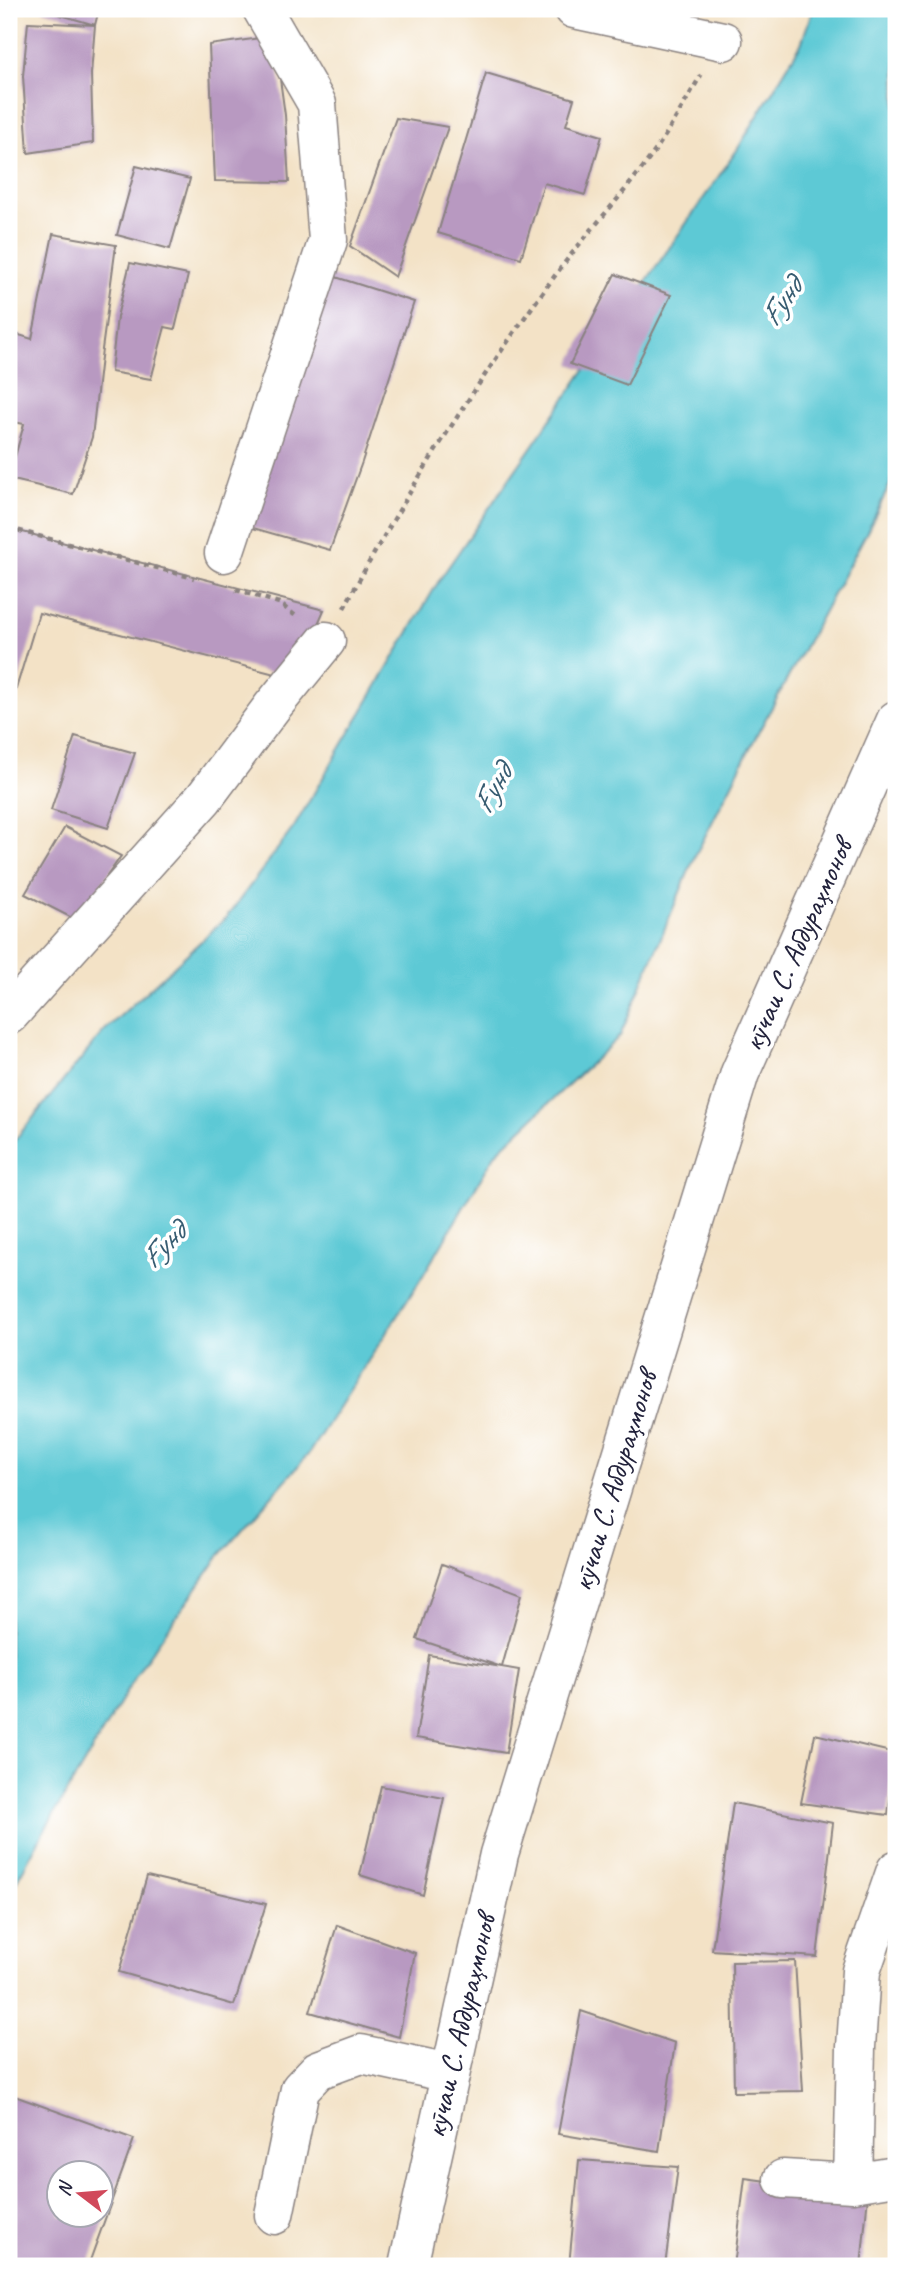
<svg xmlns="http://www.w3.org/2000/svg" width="905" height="2275" font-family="Caveat,sans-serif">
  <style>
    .water { fill: #5dc9d5; stroke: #407688; stroke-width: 2 }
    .building { fill: #b899c1; fill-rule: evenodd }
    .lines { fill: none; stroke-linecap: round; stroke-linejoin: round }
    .minor-casing { stroke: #8a8280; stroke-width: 41 }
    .path { stroke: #8a8280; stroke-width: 4.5; stroke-dasharray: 5 5; stroke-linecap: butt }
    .minor { stroke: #fff; stroke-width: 38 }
    .labels { text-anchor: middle; stroke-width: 7; stroke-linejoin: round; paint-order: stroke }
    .street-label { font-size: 30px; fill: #22223b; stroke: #fff }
    .water-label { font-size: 32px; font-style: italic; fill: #375c71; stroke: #fff }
  </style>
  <rect width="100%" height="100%" fill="#fff"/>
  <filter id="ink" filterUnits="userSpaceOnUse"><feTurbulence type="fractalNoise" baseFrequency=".0143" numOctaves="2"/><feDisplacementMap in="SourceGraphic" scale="14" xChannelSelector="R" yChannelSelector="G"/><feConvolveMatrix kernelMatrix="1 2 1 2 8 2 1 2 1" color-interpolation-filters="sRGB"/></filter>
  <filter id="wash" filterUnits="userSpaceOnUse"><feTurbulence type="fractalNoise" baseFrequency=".00686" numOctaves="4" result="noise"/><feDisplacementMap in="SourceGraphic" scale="28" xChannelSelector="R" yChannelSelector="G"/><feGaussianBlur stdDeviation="1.57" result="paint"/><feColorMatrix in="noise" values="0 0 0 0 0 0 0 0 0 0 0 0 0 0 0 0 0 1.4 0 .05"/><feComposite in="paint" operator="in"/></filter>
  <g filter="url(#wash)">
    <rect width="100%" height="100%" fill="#f3e2c6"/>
    <!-- water -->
    <path class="water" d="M813 9H896V472L868 530 752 744 695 856 620 1036 496 1153 419 1282 307 1456 220 1555 141 1667 44 1831 9 1895V1147L104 1031 226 918 294 827 440 579 737 150 801 44Z"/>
    <g id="blocks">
      <!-- building -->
      <path class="building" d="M40 9H99L95 25Z
        M28 22 95 25 91 74 93 143 28 153 23 76Z
        M274 36 285 115 289 182 215 181 209 45Z
        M486 73 574 99 566 125 602 136 585 195 544 183 521 258 438 233Z
        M396 118 448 127 395 277 350 246Z
        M136 166 190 179 170 249 117 235Z
        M53 234 116 245 101 357 92 437 73 494 9 479 24 424 9 421V378L16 334 32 339Z
        M130 263 188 275 175 329 165 327 151 379 111 372 117 317Z
        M323 273 414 302 362 462 330 550 246 526Z
        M615 274 671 295 627 385 570 364Z
        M11 529 324 610 294 679 39 613 9 712V537Z
        M75 736 135 753 108 828 51 810Z
        M65 827 121 856 76 920 25 894Z
        M442 1564 522 1594 502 1667 417 1639Z
        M429 1655 519 1670 506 1753 416 1738Z
        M815 1734 895 1753 888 1815 801 1803Z
        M381 1786 444 1798 423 1895 360 1875Z
        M733 1803 833 1823 817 1957 712 1950Z
        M147 1876 266 1904 234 2005 119 1972Z
        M337 1925 415 1953 399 2037 310 2012Z
        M795 1961 803 2091 734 2092 732 1962Z
        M581 2011 675 2043 659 2151 558 2134Z
        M9 2094 134 2139 88 2266H9ZM60 2174H102V2216H60Z
        M579 2160 678 2167 665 2266H569Z
        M745 2178 868 2195 861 2266H734Z"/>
    </g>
  </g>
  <g filter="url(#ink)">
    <use href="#blocks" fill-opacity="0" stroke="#8a8280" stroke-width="2"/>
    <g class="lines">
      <!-- minor casing -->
      <g class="minor-casing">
        <path id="minor" d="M574 9 723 41
          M224 553 328 240 317 104 262 9
          M9 1015 204 798 272 707 326 641
          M783 2179 853 2183 896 2176
          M853 2183 856 2047 861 1971 896 1870
          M274 2215 300 2089 318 2070 361 2054 449 2073
          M408 2266 499 1854 740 1073 896 720"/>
      </g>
      <!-- path -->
      <path class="path" d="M9 528 194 578
        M236 590 279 603 297 617
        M344 608C405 494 475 385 551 281 584 235 625 194 657 148 673 124 687 99 701 75"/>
      <!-- minor -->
      <use href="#minor" class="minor"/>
    </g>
  </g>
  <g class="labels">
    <!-- street labels -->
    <g class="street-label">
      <text transform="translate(797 945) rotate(-66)" y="10">кӯчаи С. Абдураҳмонов</text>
      <text transform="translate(614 1481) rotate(-73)" y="10">кӯчаи С. Абдураҳмонов</text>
      <text transform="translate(460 2026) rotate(-77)" y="10">кӯчаи С. Абдураҳмонов</text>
    </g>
    <!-- water labels -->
    <g class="water-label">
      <text transform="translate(780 302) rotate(-55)" y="11">Ғунд</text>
      <text transform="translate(491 789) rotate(-60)" y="11">Ғунд</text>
      <text transform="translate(162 1245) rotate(-45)" y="11">Ғунд</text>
    </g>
  </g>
  <!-- margin -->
  <rect width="905" height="2275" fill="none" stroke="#fff" stroke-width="35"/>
  <!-- north arrow -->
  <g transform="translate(80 2194) rotate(286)"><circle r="33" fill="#ffffff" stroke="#a7a7b1" stroke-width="2"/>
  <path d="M0-5L12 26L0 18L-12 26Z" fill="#d1495b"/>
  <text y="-10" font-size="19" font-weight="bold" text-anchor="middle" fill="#22223b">N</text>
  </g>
</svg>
